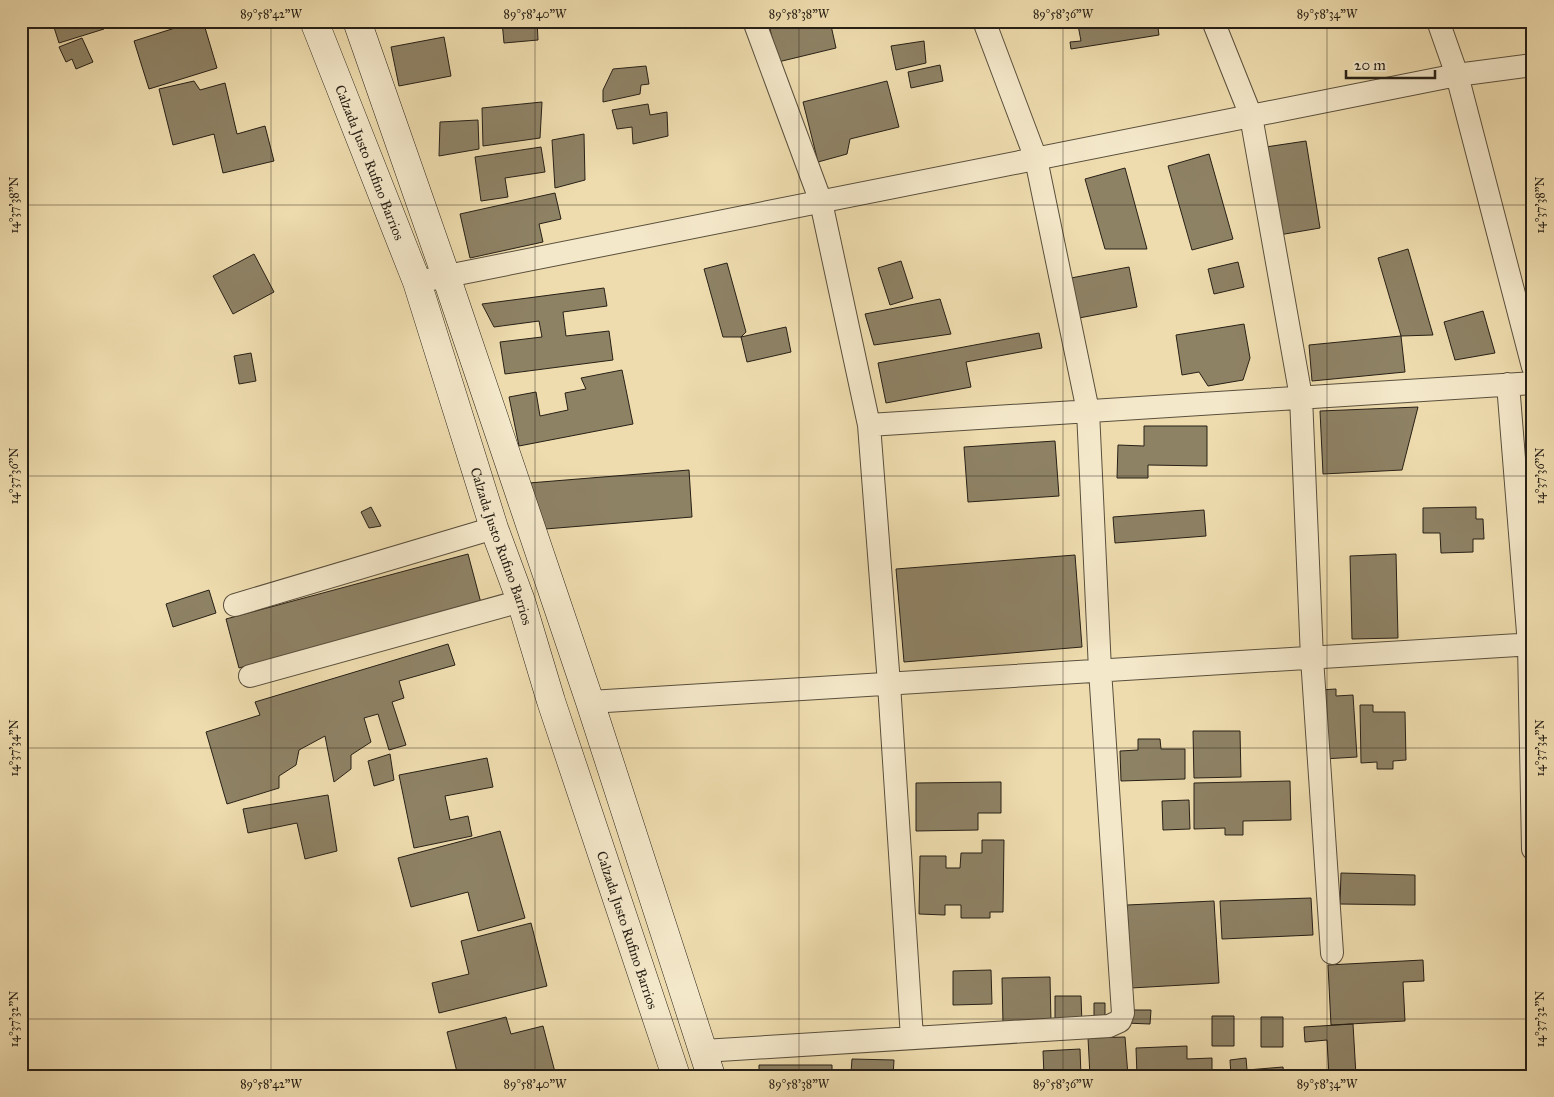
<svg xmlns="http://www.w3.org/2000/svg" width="1554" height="1097" font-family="'IM FELL Great Primer',serif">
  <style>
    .building { fill: #8e8265; stroke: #272016 }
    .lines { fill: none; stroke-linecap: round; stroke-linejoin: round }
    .street-casing { stroke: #594f3c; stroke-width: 24 }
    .secondary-casing { stroke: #272016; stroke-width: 29 }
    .street { stroke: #f4e8ca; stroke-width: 22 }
    .secondary { stroke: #f4e8ca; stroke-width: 28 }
    .ticks { fill: none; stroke: #272016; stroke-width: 1; stroke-opacity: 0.45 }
    .labels { text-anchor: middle; stroke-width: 4; stroke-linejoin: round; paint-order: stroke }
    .street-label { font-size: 14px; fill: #272016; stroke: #f4e8ca }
    .neatline { fill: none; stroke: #272016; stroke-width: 2 }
    .ticks-label { font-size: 12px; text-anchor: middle; fill: #272016 }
  </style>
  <rect width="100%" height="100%" fill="#eedcae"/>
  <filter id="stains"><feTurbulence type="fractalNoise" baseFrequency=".004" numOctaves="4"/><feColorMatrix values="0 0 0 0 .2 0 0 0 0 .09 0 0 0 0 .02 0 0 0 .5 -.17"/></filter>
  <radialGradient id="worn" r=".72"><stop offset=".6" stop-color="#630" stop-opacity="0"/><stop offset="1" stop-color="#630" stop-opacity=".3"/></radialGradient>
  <!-- building -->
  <path class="building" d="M52 21H102L104 29 59 43Z
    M197 21H203L217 68 149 89 134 41Z
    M502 21H537L538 40 504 43Z
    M768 21H830L836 48 778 62Z
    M1085 21H1157L1159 35 1071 49 1070 42 1081 41 1078 25 1086 23Z
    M444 37 451 76 399 86 391 47Z
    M82 38 93 62 76 69 72 59 66 62 59 47Z
    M924 41 926 63 896 70 891 46Z
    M940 65 943 81 911 88 908 72Z
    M646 66 649 84 641 85 640 94 603 102V90L613 69Z
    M194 81 200 90 225 83 237 134 265 126 274 161 223 173 214 134 173 145 159 89Z
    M887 81 899 127 850 139 847 154 818 162 803 102Z
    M542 102 540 138 483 146 482 108Z
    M648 104 650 115 667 112 668 136 633 144 632 127 617 129 612 110Z
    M478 120 479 149 439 156 440 122Z
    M584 134 585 180 555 188 552 140Z
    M1306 141 1320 228 1273 236 1259 148Z
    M541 147 545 172 505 178 508 197 481 201 475 157Z
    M1209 154 1233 239 1192 250 1168 166Z
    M1125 168 1147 249H1105L1085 179Z
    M555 193 561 219 539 224 543 242 470 258 460 214Z
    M1408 249 1433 335 1401 336 1378 258Z
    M254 254 274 292 233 314 213 276Z
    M901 261 913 298 890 305 878 268Z
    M1238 262 1244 287 1214 294 1208 269Z
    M727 263 746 332 741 337H723L704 269Z
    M1129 267 1137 307 1079 318 1071 278Z
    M604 288 607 306 563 312 566 336 609 331 613 360 505 374 500 342 542 337 539 321 494 327 482 304Z
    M940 299 951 334 874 345 865 314Z
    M1483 311 1495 353 1455 360 1444 322Z
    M1244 324 1250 358 1243 380 1208 386 1199 372 1182 375 1176 335Z
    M786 327 791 352 747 362 741 337Z
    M1039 333 1042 348 966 362 971 387 886 403 878 363Z
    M1401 336 1405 372 1312 381 1309 345Z
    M251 353 256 381 239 384 234 356Z
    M622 370 633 424 519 446 509 397 536 392 540 416 568 410 565 393 586 389 581 378Z
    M1418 407 1402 470 1323 474 1320 411Z
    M1144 426H1207V466L1148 465V478H1117L1118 445 1144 446Z
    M1055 441 1059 496 968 502 964 447Z
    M689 470 692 517 533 530 529 483Z
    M371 507 381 526 369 528 361 512Z
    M1476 507V519H1483L1484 539H1473V552L1441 553 1440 533H1423V508Z
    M1204 510 1206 536 1115 543 1113 517Z
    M468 554 481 603 239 668 226 619Z
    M1396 554 1398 638 1352 639 1350 556Z
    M1075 555 1082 647 904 662 896 569Z
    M209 590 216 613 173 627 166 604Z
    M448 644 455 665 399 681 404 698 392 702 406 745 389 750 378 714 364 718 371 742 351 755V769L334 782 325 736 299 750 296 765 279 776V788L227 804 206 732 260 715 255 702Z
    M1336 689V696L1353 695 1357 757 1323 759 1319 690Z
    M1360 705H1373V712H1405L1406 760 1393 761V769H1377V762L1361 763Z
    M1193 731H1240L1241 777 1194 778Z
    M1138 739H1160L1161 749H1185V779L1121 781 1120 751 1138 750Z
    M390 754 394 780 374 786 368 761Z
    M487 758 493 787 445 796 450 820 468 816 472 836 414 848 399 775Z
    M1290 781 1291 820 1243 821V835H1225V828L1194 829V783Z
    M1001 782V813H978V830L916 831V783Z
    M328 795 337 851 305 859 297 823 248 833 243 809Z
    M1189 800 1190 829 1163 830 1162 801Z
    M500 831 525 918 478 931 468 892 411 907 398 858Z
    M982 840H1004L1003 912H990V918H961V905H945V915L919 914 920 856H946V868H960L961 853H982Z
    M1341 873 1415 875V905L1340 904Z
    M1311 898 1313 935 1222 939 1220 901Z
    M1214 901 1219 983 1131 988 1127 905Z
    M531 923 547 986 439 1013 432 983 469 974 461 941Z
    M1423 960 1424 981 1403 982 1405 1021 1331 1025 1328 965Z
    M991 970 992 1004 953 1005V971Z
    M1050 977 1051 1023 1003 1024 1002 978Z
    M1055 996H1081L1082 1024 1055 1025Z
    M1094 1003H1105V1019L1094 1020Z
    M1125 1010H1151L1150 1024 1125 1023Z
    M1212 1016H1234V1046H1212Z
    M506 1017 511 1034 543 1026 556 1076H458L447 1032Z
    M1261 1017H1283V1047H1261Z
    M1353 1024 1356 1076H1329L1327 1040 1305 1042 1304 1027Z
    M1125 1037 1128 1076H1090L1088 1038Z
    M1187 1046V1059L1212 1058V1076H1137L1136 1048Z
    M1080 1049 1081 1076H1044L1043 1051Z
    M1246 1058 1247 1070 1283 1067 1284 1076H1231L1230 1060Z
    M852 1059 894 1060 893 1076 851 1073Z
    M759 1065H832V1076H759Z"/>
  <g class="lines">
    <!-- street casing -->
    <g class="street-casing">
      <path id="street" d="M754 21 821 202 869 425 889 684 912 1038
        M1213 21 1251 116 1301 397 1312 658 1332 953
        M1438 21 1457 75 1533 367
        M417 282 1457 75 1533 65
        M1508 384 1529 645 1533 849
        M869 425 1533 383
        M235 605 494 528
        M250 676 521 601
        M590 702 1533 644
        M703 1051 1109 1026 1120 1021 1123 1013 1100 670 1088 411 1036 159 984 21"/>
    </g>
    <!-- secondary casing -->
    <g class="secondary-casing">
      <g id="secondary">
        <path id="s1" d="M314 21 417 282 494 528 521 601 551 701 676 1076"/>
        <path d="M357 21 446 276 590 702 711 1076"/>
      </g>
    </g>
    <!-- street -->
    <use href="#street" class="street"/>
    <!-- secondary -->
    <use href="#secondary" class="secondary"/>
  </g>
  <!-- ticks -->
  <path class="ticks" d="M271 21V1076M535 21V1076M799 21V1076M1063 21V1076M1327 21V1076M21 205H1533M21 476H1533M21 748H1533M21 1019H1533"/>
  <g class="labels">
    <!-- street labels -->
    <g class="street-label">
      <text dy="5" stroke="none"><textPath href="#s1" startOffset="152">Calzada Justo Rufino Barrios</textPath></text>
      <text dy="5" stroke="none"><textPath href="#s1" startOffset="558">Calzada Justo Rufino Barrios</textPath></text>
      <text dy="5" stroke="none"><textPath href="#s1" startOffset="962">Calzada Justo Rufino Barrios</textPath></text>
    </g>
  </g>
  <!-- margin -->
  <rect width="1554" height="1097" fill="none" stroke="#eedcae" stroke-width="55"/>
  <!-- scale -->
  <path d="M1346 70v8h89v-8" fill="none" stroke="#272016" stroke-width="2.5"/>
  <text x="1354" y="70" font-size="15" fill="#272016" stroke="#f4e8ca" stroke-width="4" paint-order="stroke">20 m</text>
  <rect x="28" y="28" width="1498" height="1042" class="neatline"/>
  <g class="ticks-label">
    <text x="271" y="18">89°58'42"W</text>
    <text x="535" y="18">89°58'40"W</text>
    <text x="799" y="18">89°58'38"W</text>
    <text x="1063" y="18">89°58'36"W</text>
    <text x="1327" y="18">89°58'34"W</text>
    <text transform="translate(14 205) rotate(-90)" y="4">14°37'38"N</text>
    <text transform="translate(1540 205) rotate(-90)" y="4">14°37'38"N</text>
    <text transform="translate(14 476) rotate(-90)" y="4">14°37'36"N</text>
    <text transform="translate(1540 476) rotate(-90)" y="4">14°37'36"N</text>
    <text transform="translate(14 748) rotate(-90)" y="4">14°37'34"N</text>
    <text transform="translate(1540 748) rotate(-90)" y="4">14°37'34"N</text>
    <text transform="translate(14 1019) rotate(-90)" y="4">14°37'32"N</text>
    <text transform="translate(1540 1019) rotate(-90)" y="4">14°37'32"N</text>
    <text x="271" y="1088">89°58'42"W</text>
    <text x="535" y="1088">89°58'40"W</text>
    <text x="799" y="1088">89°58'38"W</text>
    <text x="1063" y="1088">89°58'36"W</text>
    <text x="1327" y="1088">89°58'34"W</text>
  </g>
  <rect width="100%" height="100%" filter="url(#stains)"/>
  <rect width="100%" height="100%" fill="url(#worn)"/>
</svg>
